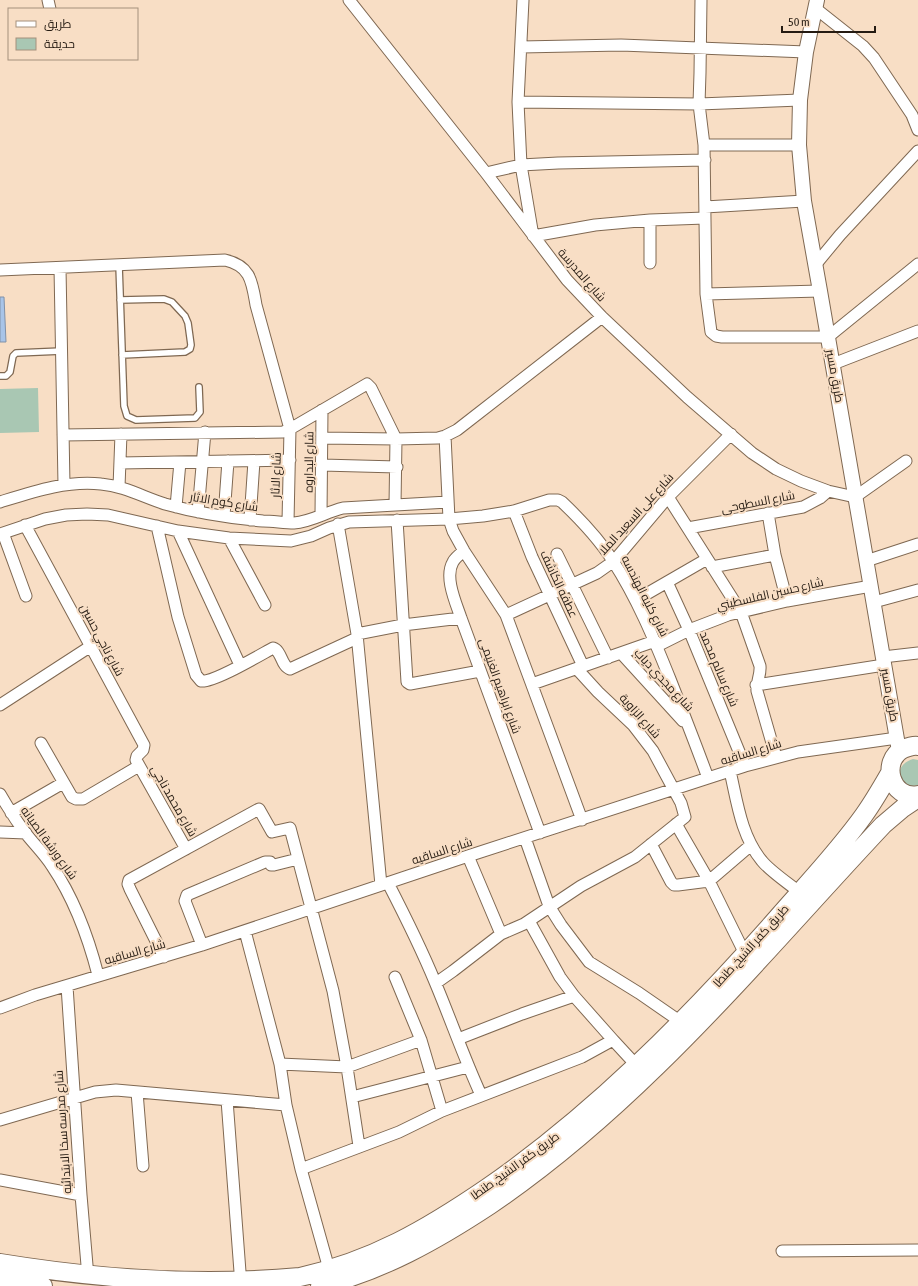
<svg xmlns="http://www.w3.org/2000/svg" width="918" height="1286" font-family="'Asap Condensed',Cairo,sans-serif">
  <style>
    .green { fill: #a9c7b3 }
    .water { fill: #a8c4e8; stroke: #8191a8 }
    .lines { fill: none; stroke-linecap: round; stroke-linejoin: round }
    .service-casing { stroke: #7f6852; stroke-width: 8 }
    .minor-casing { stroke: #7f6852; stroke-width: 13 }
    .tertiary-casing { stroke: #7f6852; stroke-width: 16 }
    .primary-casing { stroke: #7f6852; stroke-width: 20 }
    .service { stroke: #fff; stroke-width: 5.5 }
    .minor { stroke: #fff; stroke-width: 11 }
    .tertiary { stroke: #fff; stroke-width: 14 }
    .primary { stroke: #fff; stroke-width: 18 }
    .labels { text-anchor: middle; stroke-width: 4; stroke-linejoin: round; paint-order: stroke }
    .street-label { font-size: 12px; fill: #251b12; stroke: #f8dec5 }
  </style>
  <rect width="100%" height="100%" fill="#f8dec5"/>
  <!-- green -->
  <path class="green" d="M38 388 39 432 0 433V389Z
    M913 759 918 760V785C900 791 890 766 913 759Z"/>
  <!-- water -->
  <path class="water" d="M0 297H4L6 342H0Z"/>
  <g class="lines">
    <!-- service casing -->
    <g class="service-casing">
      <path id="service" d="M119 265 124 406 127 416 136 420 195 418 200 412 199 387
        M120 300 164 299 172 302 185 316 188 323 191 345 190 349 185 352 122 355
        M0 376H6L10 372 13 356 16 353 62 351"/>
    </g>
    <!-- minor casing -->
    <g class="minor-casing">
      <path id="minor" d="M48 0 50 9
        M349 0 486 173 567 280 602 317 687 397 752 453 776 469 801 481 828 491 855 497 906 461
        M523 0 518 102 521 165 533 236 595 225 650 220V263
        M701 0 700 73 699 104 704 145 706 294 711 332 716 336 722 337H828L918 264
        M815 8 863 46 874 58 912 115 918 130
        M521 47 621 45 806 52
        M518 102 699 104 800 100
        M704 145H799
        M486 173 521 165 558 163 705 160
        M705 207 804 201
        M650 220 705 218
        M816 264 840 235 918 151
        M60 268 64 485
        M0 270 225 260C251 266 252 282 256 305L290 429 288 522
        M706 294 820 291
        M833 364 918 331
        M63 435 283 432 290 429 367 384 371 388 396 439 395 505
        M445 436 449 519 453 531 464 551 506 615 582 820
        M322 438 396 439 438 438 445 436 457 430 602 317
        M120 463 290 460
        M322 465 397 467
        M119 487 121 434
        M668 497 741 612 760 666C761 675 756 682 757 691L776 757
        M0 502C32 492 67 480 101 484 124 486 143 497 165 504 197 513 230 518 263 521 273 521 284 523 294 523 311 522 326 512 343 508L448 502
        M176 507 180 462
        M514 511 532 557 583 666
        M198 512 205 432
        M768 513 775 555 787 601
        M321 515 322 410
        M224 516 228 461
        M250 520 254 461
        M397 520 407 682 410 684 480 671
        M338 524 357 634 381 885
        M25 525 144 745 143 750 137 756 136 760 186 849
        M157 526 178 617 196 675 201 681C213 683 260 655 273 648 282 651 281 666 290 669L357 638
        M688 528 803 507 820 498 828 491
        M178 531 240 665
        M3 533 26 596
        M0 534 45 519 66 515 87 514 108 515 178 531 229 538 291 541 311 536 329 528 349 522 449 519 483 516 514 511 549 500H558L562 502C581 520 599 539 613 561 637 598 654 639 670 679 683 712 696 745 708 778
        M229 538 265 605
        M464 551C460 554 455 558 453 562 444 577 456 603 461 618L540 833
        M557 554 608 658
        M866 561 918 544
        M712 567 775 555
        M667 582 689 630 745 766
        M636 600 707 559
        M874 602 918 590
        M506 615 597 573 614 561 668 497 731 434
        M357 634 403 625 461 618
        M657 646 689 630 728 615 787 601 871 586
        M621 653 683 721
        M883 657 918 653
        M532 684 655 641
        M756 685 884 665
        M0 705 91 646
        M41 743 72 797 76 799H83L139 766
        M730 771C737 801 741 836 762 861 770 871 788 883 799 892
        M0 794C8 808 17 822 27 835 35 845 45 855 52 866 75 900 88 936 98 975
        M11 813 63 783
        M676 824 709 881 745 954
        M0 832 26 833
        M525 838 549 906 561 925 589 962 639 993 681 1022
        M651 844 671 882 674 885H678L709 881 751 845
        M468 856 501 934
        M388 883C405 916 421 948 435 982 451 1020 464 1058 481 1095
        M245 931 280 1064 286 1105 301 1169 399 1132 442 1111 582 1057 613 1040 574 996 560 977 529 921
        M202 945 185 901 187 895 265 862H270L271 865H274L298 859
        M164 957 130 889 128 884 129 880 259 809 272 832 290 828 333 991 347 1067 359 1146
        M395 977 421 1040 442 1111
        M436 983 453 971 501 934 524 924 581 886 635 857 685 817 681 803 653 751 633 725 598 692 577 669
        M67 986 81 1195 88 1277
        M0 1008 35 995 202 945 468 856 745 766 798 752 897 738
        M458 1039 522 1014 574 996
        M613 1040 637 1066
        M280 1064 347 1067 421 1040
        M137 1092 143 1166
        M352 1097 468 1067
        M227 1100 241 1285
        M0 1120 95 1092 116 1090 286 1105
        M301 1169 329 1269
        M0 1180 81 1195
        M782 1251 918 1250"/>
    </g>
    <!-- tertiary casing -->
    <g class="tertiary-casing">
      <path id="tertiary" d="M817 0 806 52 800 100 799 145 804 201 820 291 899 751"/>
    </g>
    <!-- primary casing -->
    <g class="primary-casing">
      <path id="primary" d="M918 746C913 745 908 747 903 749 880 761 891 800 918 795
        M0 1263C98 1279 201 1286 300 1277 372 1261 427 1229 487 1188 594 1114 686 1021 772 924 803 888 837 853 864 815 874 801 882 787 890 773
        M0 1279 43 1286
        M320 1286C382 1271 437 1240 490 1205 642 1102 758 958 883 825L903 808 918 798"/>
    </g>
    <!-- service -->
    <use href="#service" class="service"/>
    <!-- minor -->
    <use href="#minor" class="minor"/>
    <!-- tertiary -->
    <use href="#tertiary" class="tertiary"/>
    <!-- primary -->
    <use href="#primary" class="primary"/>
  </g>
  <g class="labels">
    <!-- street labels -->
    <g class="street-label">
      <text transform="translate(582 275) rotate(49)" y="4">شارع المدرسة</text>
      <text transform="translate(835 376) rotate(80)" y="4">طريق مسير</text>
      <text transform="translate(309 462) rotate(-89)" y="4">شارع البداروه</text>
      <text transform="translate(276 475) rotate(-88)" y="4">شارع الاثار</text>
      <text transform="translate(224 502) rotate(9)" y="4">شارع كوم الاثار</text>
      <text transform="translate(758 502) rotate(-11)" y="4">شارع السطوحى</text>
      <text transform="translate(636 514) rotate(-48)" y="4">شارع على السعيد الملا</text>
      <text transform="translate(559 584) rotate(65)" y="4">عطفه الكاشف</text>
      <text transform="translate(770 594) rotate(-13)" y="4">شارع حسين الفلسطيني</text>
      <text transform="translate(645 596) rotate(63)" y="4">شارع كليه الهندسه</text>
      <text transform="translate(102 640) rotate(62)" y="4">شارع ناجي حسين</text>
      <text transform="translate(719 669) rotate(67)" y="4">شارع سالم محمد</text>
      <text transform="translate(664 680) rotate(47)" y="4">شارع مجدي دياب</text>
      <text transform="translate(500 686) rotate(70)" y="4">شارع ابراهيم الغنيمى</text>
      <text transform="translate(890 695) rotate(80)" y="4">طريق مسير</text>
      <text transform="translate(640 716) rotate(48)" y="4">شارع الزاوية</text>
      <text transform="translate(751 752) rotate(-17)" y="4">شارع الساقيه</text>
      <text transform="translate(174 801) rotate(60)" y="4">شارع محمد ناجي</text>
      <text transform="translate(49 843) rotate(54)" y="4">شارع ورشة الصيانه</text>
      <text transform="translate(442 851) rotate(-18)" y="4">شارع الساقيه</text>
      <text transform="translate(751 946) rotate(-48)" y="4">طريق كفر الشيخ, طنطا</text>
      <text transform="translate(135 952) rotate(-16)" y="4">شارع الساقيه</text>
      <text transform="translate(63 1132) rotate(-94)" y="4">شارع مدرسه سخا الابتدائيه</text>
      <text transform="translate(515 1166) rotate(-36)" y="4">طريق كفر الشيخ, طنطا</text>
    </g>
  </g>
  <!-- legend -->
  <rect x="8" y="8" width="130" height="52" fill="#f8dec5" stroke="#a4907d"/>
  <rect x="16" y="21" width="20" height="6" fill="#ffffff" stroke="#a4907d"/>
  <text x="44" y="28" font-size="12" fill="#251b12">طريق</text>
  <rect x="16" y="38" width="20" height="12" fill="#a9c7b3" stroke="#a4907d"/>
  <text x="44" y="48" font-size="12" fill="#251b12">حديقة</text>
  <!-- scale -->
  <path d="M782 26v6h93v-6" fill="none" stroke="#251b12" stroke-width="2"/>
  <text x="788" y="26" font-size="12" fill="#251b12" stroke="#f8dec5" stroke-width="3" paint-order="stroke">50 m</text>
</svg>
